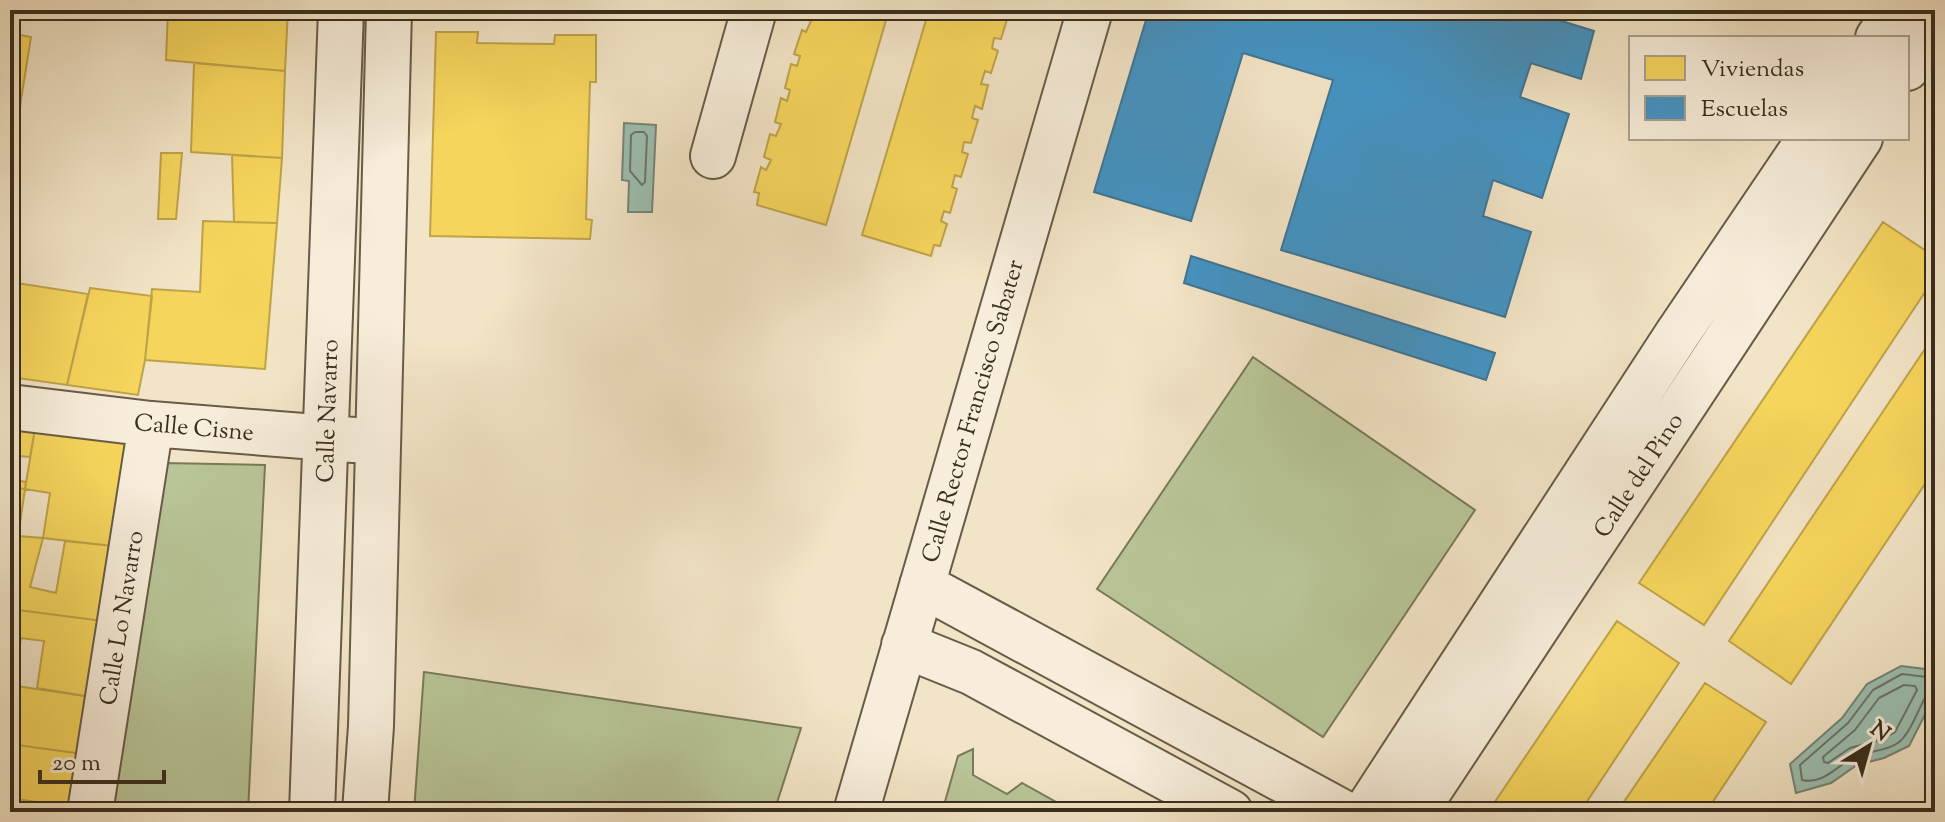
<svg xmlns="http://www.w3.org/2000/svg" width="1945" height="822" font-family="'Sorts Mill Goudy',serif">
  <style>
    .green { fill: #b8c597; stroke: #797a5a; stroke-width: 2 }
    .water { fill: #9cbfb1; stroke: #758576; stroke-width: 2 }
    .homes { fill: #f6d55c; stroke: #bea349; stroke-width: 2 }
    .schools { fill: #4393c3; stroke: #407592; stroke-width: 2 }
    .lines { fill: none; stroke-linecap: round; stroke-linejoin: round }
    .shore { stroke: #6b7668; stroke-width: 2 }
    .minor-casing { stroke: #685c48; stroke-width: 48 }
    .minor { stroke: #f7edda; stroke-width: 44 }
    .labels { text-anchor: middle; stroke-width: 8; stroke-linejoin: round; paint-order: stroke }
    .street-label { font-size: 24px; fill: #3a2e1e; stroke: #f7edda }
  </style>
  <rect width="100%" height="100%" fill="#f2e4c6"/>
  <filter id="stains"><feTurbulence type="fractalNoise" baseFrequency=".0025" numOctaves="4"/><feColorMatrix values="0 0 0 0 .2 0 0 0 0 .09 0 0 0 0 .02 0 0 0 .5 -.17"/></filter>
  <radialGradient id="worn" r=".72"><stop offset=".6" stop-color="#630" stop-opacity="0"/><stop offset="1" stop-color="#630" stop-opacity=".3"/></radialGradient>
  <!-- green -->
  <path class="green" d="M1253 357 1475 510 1323 737 1097 589Z
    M165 463 265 465 248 812H107Z
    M424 671V672L801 728 774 812H414Z
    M973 749V775L1007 794 1022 783 1074 812H942L958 756Z"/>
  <!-- water -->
  <path class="water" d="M624 123 656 125 652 212H628L629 181 622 180Z
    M1901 666 1933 670 1932 701 1909 746 1884 758 1857 765 1831 783 1796 793 1790 764 1842 718 1867 684Z"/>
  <!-- homes -->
  <path class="homes" d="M168 10H288L285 71 166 60Z
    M807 10H889L826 225 757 205 759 193 754 192 761 167 766 170 771 160 764 157 770 134 776 136 781 124 775 122 781 98 787 101 790 90 785 88 791 64 797 66 800 56 794 54 802 30 806 32 811 21 805 19Z
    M929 10H1004L1002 14 1008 16 1001 39 994 38 992 48 998 51 991 73 985 71 981 84 988 85 982 109 975 106 972 118 978 120 971 143 964 142 962 152 968 154 961 177 955 175 952 187 957 189 950 213 944 211 941 221 947 224 940 246 934 245 931 256 862 235Z
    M436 32H478L477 43 554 44 555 35H596V82H590L586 219 592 220 590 239 430 236Z
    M10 33 31 37 21 100 10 99Z
    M194 63 285 71 282 158 191 152Z
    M10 99 21 100 14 163H10Z
    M161 153H182L176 219H158Z
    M232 155 282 158 277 223 234 222Z
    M203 221 277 223 265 369 145 360 152 289 200 292Z
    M1883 222 1935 257V277L1704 625 1639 583Z
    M10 282 88 294 67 385 10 377Z
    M90 288 152 296 145 360 138 395 67 385Z
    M1935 334V469L1791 684 1729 641Z
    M10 420 36 423 30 457 10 455Z
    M36 423 118 434 129 452 113 546 43 538 50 493 25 489Z
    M10 479 26 482 25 489 10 487Z
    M10 487 25 489 14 564 10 563Z
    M18 536 43 538 30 587 56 593 65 541 113 546 103 621 10 609Z
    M10 609 103 621 91 697 37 688 44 641 21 638 14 686 10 685Z
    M1617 621 1679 663 1580 812H1488Z
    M1705 683 1766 722 1706 812H1617Z
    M10 685 91 697 83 754 10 744Z
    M10 744 83 754 75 808 10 798Z
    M10 798 75 808V812H10Z"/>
  <!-- schools -->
  <path class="schools" d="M1149 10H1526L1594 31 1581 79 1531 63 1520 97 1569 114 1542 198 1493 180 1483 216 1531 232 1505 317 1281 250 1333 80 1243 53 1191 221 1094 192Z
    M1191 256 1495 353 1486 380 1184 283Z"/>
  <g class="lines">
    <!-- shore -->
    <path class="shore" d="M635 132H644L647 136 645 182 642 185 630 171 631 135Z
      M1935 678 1902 674 1873 690 1848 723 1800 765 1802 780C1822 785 1836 767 1852 758 1868 750 1893 752 1904 737 1913 726 1918 710 1925 698L1935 694
      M1904 685 1915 686 1917 690 1895 732 1877 741 1850 748 1828 763 1824 762 1823 757 1855 730 1879 698Z"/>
    <!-- minor casing -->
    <g class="minor-casing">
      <path id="minor" d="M1878 38 1897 10
        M1907 68 1935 25
        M713 156 754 10
        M10 407 151 424 354 440
        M922 585 1342 812
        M904 645 971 672 1230 812
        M90 812 151 424
        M312 812 341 10
        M365 812 371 726 389 10
        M856 812 1090 10
        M1366 812 1676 336 1810 138
        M1415 812 1860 138"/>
    </g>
    <!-- minor -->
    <use href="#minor" class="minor"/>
  </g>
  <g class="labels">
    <!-- street labels -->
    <g class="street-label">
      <text transform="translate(327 411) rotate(-88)" y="8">Calle Navarro</text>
      <text transform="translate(972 411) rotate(-74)" y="8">Calle Rector Francisco Sabater</text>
      <text transform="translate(194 427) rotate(5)" y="8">Calle Cisne</text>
      <text transform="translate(1638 475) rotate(-57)" y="8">Calle del Pino</text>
      <text transform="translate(121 618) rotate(-81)" y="8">Calle Lo Navarro</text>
    </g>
  </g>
  <!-- margin -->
  <rect width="1945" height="822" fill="none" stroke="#f2e4c6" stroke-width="40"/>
  <rect x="12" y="12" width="1921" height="798" fill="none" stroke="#3a2e1e" stroke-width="4"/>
  <rect x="20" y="20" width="1905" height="782" fill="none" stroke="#3a2e1e" stroke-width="2"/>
  <!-- legend -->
  <rect x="1629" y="36" width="280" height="104" fill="#f7edda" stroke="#aba18f" stroke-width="2"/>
  <rect x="1645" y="56" width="40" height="24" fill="#f6d55c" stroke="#aba18f" stroke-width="2"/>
  <text x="1701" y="76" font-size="24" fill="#3a2e1e">Viviendas</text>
  <rect x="1645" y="96" width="40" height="24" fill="#4393c3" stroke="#aba18f" stroke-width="2"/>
  <text x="1701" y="116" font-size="24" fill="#3a2e1e">Escuelas</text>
  <!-- north arrow -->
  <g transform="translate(1869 746) rotate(37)" stroke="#f7edda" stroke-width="6" paint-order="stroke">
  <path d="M0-6L14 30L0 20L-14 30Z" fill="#3a2e1e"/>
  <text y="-12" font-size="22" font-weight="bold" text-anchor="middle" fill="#3a2e1e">N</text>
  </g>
  <!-- scale -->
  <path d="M40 770v12h124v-12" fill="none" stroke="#3a2e1e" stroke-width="4"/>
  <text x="52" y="770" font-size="24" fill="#3a2e1e" stroke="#f7edda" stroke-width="6" paint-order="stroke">20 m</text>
  <rect width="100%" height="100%" filter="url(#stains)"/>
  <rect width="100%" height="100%" fill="url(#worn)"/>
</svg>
